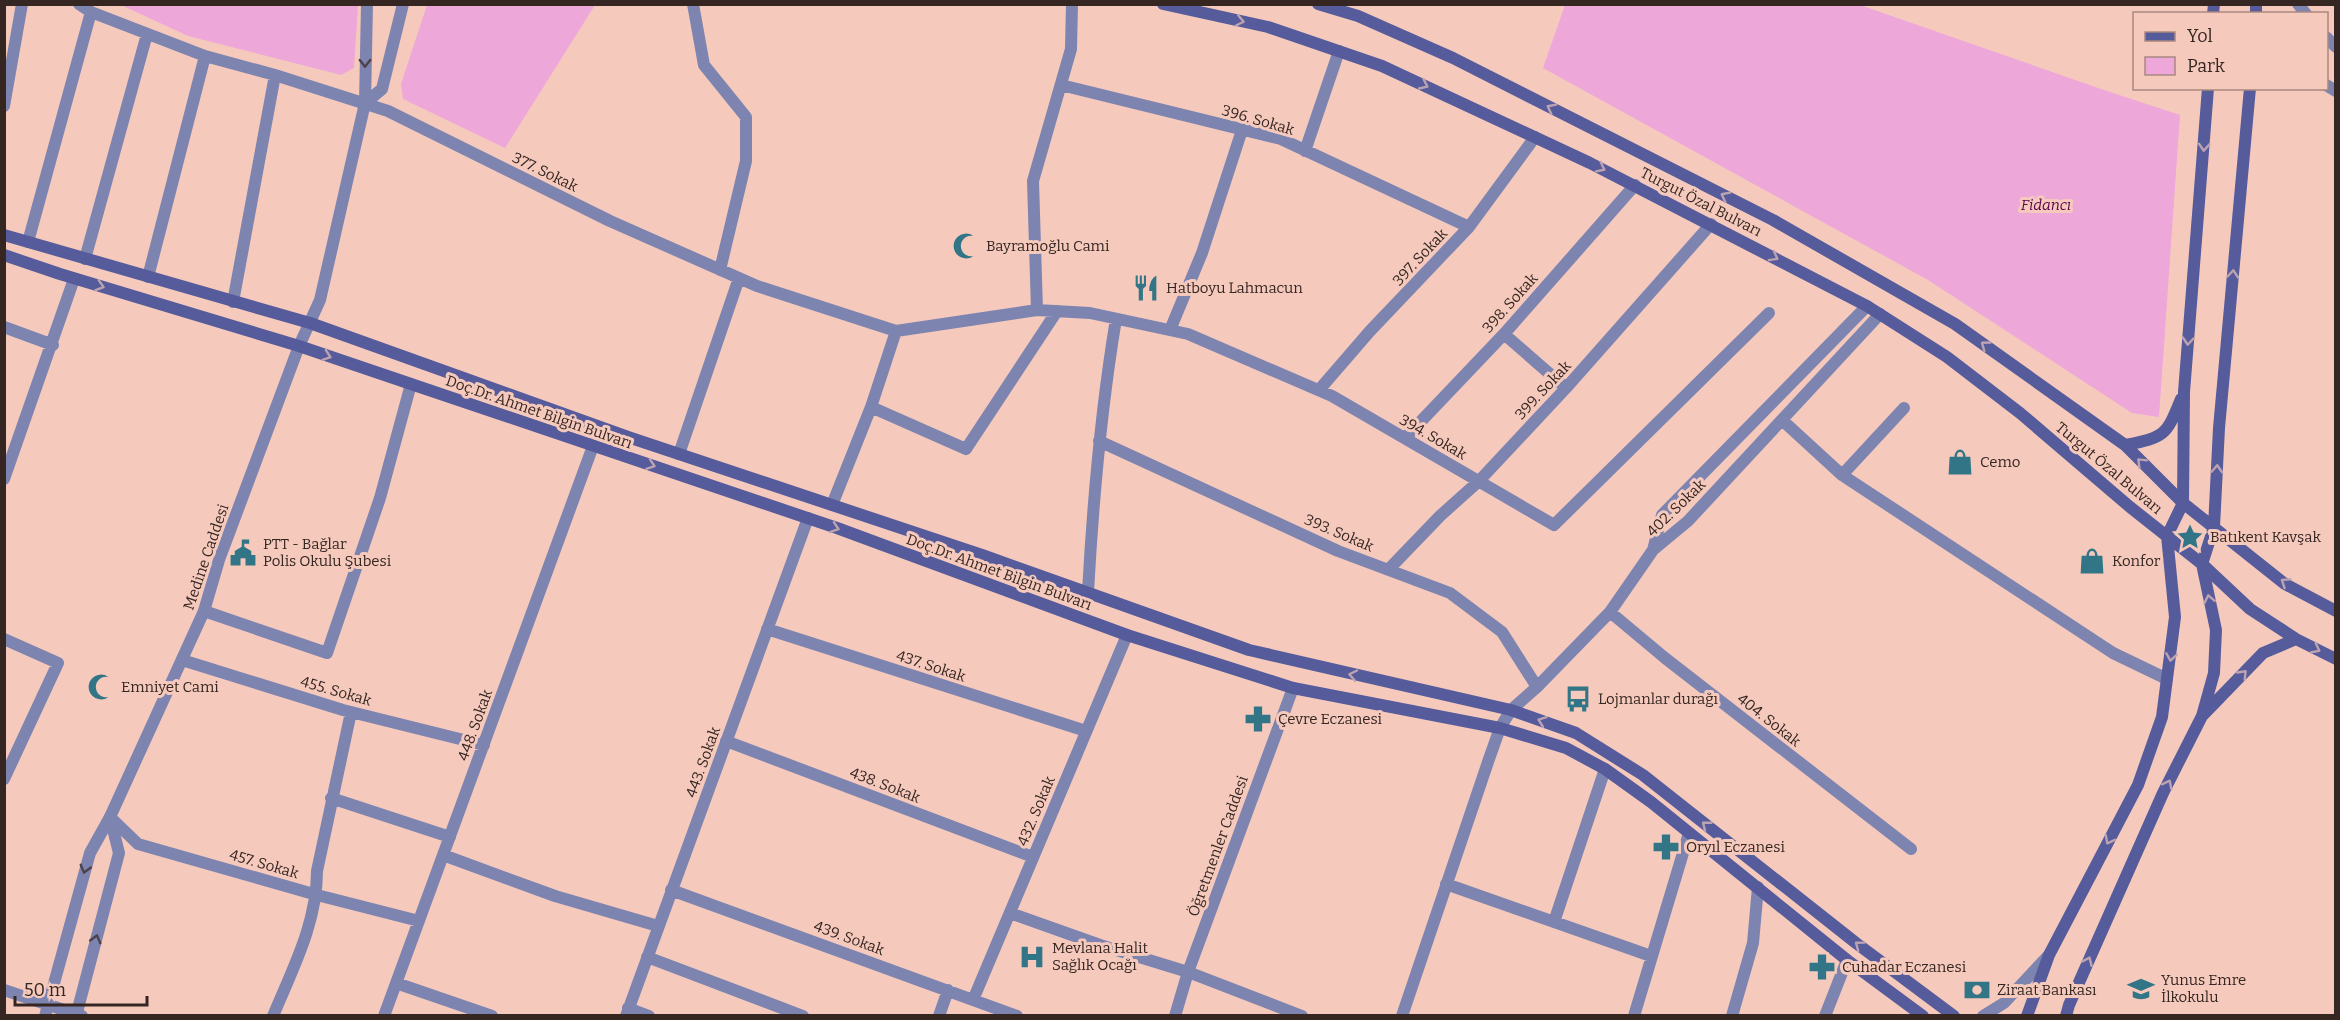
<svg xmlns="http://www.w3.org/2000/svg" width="2340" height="1020" font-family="Bitter,serif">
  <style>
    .green { fill: #eea7d9 }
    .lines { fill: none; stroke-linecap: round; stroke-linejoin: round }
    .minor { stroke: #7e84b0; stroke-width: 12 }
    .tertiary { stroke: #7e84b0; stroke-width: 12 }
    .secondary { stroke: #565b9b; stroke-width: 12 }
    .oneway { stroke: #bda3b1 }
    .oneway2 { stroke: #4c424c }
    .labels { text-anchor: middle; stroke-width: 6; stroke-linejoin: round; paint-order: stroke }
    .street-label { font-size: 15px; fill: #362621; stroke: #f5cabd }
    .park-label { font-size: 15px; font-style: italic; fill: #5e004d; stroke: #f5cabd }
    .poi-label { font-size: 15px; fill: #362621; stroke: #f5cabd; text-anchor: start }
  </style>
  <rect width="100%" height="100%" fill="#f5cabd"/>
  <!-- green -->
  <path class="green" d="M121 5H358L354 68 341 75 188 36Z
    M427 5V4L595 5 505 148 403 99 401 84Z
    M1565 5H1860L2107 91 2180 115 2159 417 2132 413 1928 280 1543 68Z"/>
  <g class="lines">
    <!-- minor -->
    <path class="minor" d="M79 4 91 12 205 56 275 75 388 111 610 221 757 286 896 331 1037 310 1090 313 1188 334 1332 396 1554 525 1769 313
      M693 4 704 65 746 117V161L720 270
      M2298 4 2306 14
      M2326 37 2336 47
      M1061 85 1281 139 1469 227
      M2326 85 2336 91
      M4 106 22 4
      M1305 151 1339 51
      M28 242 91 12
      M85 259 147 34
      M148 277 205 56
      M233 302 275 75
      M1037 310 1033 181 1071 49 1072 4
      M4 327 53 345
      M1170 330 1202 253 1242 130
      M1504 334 1566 388
      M1319 390 1370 331 1469 227 1535 137
      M871 407 966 449 1057 311
      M1782 420 1842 475 2113 653 2167 679
      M1405 438 1504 334 1635 185
      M1099 441 1338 551 1450 593 1502 632 1537 687
      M679 454 739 278
      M1842 475 1904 408
      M4 479 74 279
      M832 505 871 407 896 331
      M1653 550 1662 515 1867 306
      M1389 569 1440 516 1479 481 1566 388 1711 224
      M1088 592C1093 500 1101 409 1116 319
      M204 611 327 653 380 498 411 384
      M1610 612 1665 658 1911 849
      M767 629 1086 731
      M4 639 58 663 4 779
      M182 660 343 710 484 745
      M726 741 1033 857
      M331 798 450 837
      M110 817 138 844 317 895 419 921
      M443 855 555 896 658 926
      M1446 884 1651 956
      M671 890 1017 1016
      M1010 913 1100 945 1188 972 1302 1016
      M1554 922 1605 769
      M647 957 803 1016
      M396 983 492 1016
      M973 1000 1127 635
      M628 1008 649 1016
      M273 1016C293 968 317 923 317 871L351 712
      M384 1016 593 446
      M626 1016 808 518
      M939 1016 948 990
      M1402 1016 1489 759 1500 728 1511 710 1537 687 1610 612 1653 550 1688 521 1880 314
      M1634 1016 1689 833
      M1732 1016 1753 943 1758 887
      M1825 1016 1847 960"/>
    <!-- tertiary -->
    <path class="tertiary" d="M367 4 365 103 382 89 403 4
      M4 990 82 1016
      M45 1016 90 853 110 817 204 611 219 560 299 346 320 300 365 103
      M76 1016 119 853 110 817
      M1175 1016 1188 972 1293 688
      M1983 1016 2004 1003 2048 956"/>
    <!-- secondary -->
    <path class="secondary" d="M1163 4 1268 27 1382 66 1590 163 1867 306 1947 357 2020 413 2130 507 2202 564 2250 609 2296 639 2336 659
      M1318 4 1358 16 1453 58 1773 220 1955 324 2125 445 2183 503 2285 584 2336 611
      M2213 14 2214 4
      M2256 14V4
      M4 235 310 323 628 437 985 556 1249 650 1511 710 1576 733 1643 775 1856 943 1954 1016
      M4 255 60 274 299 346 411 384 837 528 1127 635 1293 688 1500 728 1566 748 1605 769 1651 802 1847 960 1923 1016
      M2125 445C2165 437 2166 436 2181 399
      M2203 715 2263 653 2296 639
      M2027 1016 2049 955 2138 785 2162 717 2175 617 2167 536 2183 503 2184 392 2208 88
      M2066 1016 2069 1005 2163 793 2202 716 2214 673 2216 630 2202 564 2214 527 2219 428 2250 88"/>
  </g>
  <!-- one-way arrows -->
  <defs><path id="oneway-chevron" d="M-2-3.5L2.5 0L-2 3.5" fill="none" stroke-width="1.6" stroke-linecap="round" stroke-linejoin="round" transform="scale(1.5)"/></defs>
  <g class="oneway">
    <use href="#oneway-chevron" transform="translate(1240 21) rotate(12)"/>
    <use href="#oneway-chevron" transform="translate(1424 85) rotate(25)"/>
    <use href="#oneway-chevron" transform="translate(1551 108) rotate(-153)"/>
    <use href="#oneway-chevron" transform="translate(2204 147) rotate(94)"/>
    <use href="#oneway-chevron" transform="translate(1601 168) rotate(27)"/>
    <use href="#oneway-chevron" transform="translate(1725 196) rotate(-153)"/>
    <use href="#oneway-chevron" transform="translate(1774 257) rotate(29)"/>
    <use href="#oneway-chevron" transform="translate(2233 274) rotate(-85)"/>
    <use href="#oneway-chevron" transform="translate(100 286) rotate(17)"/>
    <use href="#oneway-chevron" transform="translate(2188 341) rotate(95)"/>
    <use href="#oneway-chevron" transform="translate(1985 345) rotate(-144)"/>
    <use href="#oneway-chevron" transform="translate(327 356) rotate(19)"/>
    <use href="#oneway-chevron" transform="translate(2141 462) rotate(-135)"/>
    <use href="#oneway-chevron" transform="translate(651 465) rotate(19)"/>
    <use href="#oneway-chevron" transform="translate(2217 469) rotate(-87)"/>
    <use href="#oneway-chevron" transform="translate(835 528) rotate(19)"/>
    <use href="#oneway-chevron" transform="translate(2285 582) rotate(-146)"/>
    <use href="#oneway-chevron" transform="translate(2209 599) rotate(-101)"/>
    <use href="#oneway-chevron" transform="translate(2316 649) rotate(27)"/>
    <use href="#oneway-chevron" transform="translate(2171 657) rotate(99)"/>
    <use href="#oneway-chevron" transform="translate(2243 674) rotate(-46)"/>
    <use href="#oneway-chevron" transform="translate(1353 675) rotate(-168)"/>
    <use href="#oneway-chevron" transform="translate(1542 721) rotate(-160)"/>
    <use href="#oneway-chevron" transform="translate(2168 784) rotate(-63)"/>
    <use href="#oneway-chevron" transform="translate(1706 825) rotate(-141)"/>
    <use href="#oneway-chevron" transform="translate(2109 840) rotate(118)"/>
    <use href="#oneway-chevron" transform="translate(1859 945) rotate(-143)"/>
    <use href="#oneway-chevron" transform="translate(2088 961) rotate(-66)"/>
  </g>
  <g class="oneway2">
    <use href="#oneway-chevron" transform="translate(365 63) rotate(90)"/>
    <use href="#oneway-chevron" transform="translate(85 869) rotate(105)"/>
    <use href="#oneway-chevron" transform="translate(96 939) rotate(-75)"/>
  </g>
  <!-- icons -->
  <defs>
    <g id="mosque-bare" transform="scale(2.07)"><path d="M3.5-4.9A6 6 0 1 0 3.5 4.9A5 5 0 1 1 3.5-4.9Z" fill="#327586" stroke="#f5cabd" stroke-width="2.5" paint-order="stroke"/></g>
    <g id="restaurant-bare" transform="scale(2.07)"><path d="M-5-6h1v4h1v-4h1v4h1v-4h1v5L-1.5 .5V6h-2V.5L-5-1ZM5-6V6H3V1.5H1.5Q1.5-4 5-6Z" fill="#327586" stroke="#f5cabd" stroke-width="2.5" paint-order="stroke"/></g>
    <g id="shop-bare" transform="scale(2.07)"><path d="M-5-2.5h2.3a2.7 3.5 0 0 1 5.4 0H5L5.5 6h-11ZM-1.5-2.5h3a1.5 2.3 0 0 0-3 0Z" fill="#327586" stroke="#f5cabd" stroke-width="2.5" paint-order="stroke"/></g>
    <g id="sight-bare" transform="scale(2.07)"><path d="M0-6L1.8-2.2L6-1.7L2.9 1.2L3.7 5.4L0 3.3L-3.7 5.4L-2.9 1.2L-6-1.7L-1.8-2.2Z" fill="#327586" stroke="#f5cabd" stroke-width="2.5" paint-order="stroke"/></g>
    <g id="civic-bare" transform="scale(2.07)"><path d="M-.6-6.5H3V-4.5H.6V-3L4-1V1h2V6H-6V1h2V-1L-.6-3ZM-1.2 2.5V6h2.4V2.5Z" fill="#327586" stroke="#f5cabd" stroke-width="2.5" paint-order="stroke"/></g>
    <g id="bus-bare" transform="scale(2.07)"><path d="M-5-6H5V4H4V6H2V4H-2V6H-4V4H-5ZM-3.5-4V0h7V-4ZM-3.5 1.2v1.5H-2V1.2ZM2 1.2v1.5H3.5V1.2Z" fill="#327586" stroke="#f5cabd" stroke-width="2.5" paint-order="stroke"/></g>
    <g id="pharmacy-bare" transform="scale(2.07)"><path d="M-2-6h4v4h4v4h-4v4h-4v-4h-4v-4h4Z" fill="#327586" stroke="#f5cabd" stroke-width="2.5" paint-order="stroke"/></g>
    <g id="hospital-bare" transform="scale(2.07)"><path d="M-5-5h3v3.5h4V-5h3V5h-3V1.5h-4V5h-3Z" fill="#327586" stroke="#f5cabd" stroke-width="2.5" paint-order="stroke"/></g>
    <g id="school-bare" transform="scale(2.07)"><path d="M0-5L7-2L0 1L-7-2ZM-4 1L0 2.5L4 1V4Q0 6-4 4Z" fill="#327586" stroke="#f5cabd" stroke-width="2.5" paint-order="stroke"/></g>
    <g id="bank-bare" transform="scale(2.07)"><path d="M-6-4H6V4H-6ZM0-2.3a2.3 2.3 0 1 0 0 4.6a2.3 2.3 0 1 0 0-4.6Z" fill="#327586" stroke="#f5cabd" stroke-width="2.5" paint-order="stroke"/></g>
  </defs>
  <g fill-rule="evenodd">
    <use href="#mosque-bare" x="966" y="246"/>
    <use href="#restaurant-bare" x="1146" y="288"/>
    <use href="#shop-bare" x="1960" y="462"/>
    <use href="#sight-bare" x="2190" y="537"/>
    <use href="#civic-bare" x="243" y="553"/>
    <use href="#shop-bare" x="2092" y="561"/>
    <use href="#mosque-bare" x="101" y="687"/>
    <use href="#bus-bare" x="1578" y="699"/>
    <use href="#pharmacy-bare" x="1258" y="719"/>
    <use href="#pharmacy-bare" x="1666" y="847"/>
    <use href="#hospital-bare" x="1032" y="957"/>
    <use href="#pharmacy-bare" x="1822" y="967"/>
    <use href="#school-bare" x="2141" y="989"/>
    <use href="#bank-bare" x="1977" y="990"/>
  </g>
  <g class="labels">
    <!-- street labels -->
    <g class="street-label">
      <text transform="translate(1258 120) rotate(16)" y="5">396. Sokak</text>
      <text transform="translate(545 172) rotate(26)" y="5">377. Sokak</text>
      <text transform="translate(1701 202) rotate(27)" y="5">Turgut Özal Bulvarı</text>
      <text transform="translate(1420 257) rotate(-47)" y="5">397. Sokak</text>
      <text transform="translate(1510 303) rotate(-48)" y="5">398. Sokak</text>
      <text transform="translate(1543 390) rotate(-47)" y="5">399. Sokak</text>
      <text transform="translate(539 412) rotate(19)" y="5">Doç.Dr. Ahmet Bilgin Bulvarı</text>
      <text transform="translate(1433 437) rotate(30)" y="5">394. Sokak</text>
      <text transform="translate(2109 468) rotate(40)" y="5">Turgut Özal Bulvarı</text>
      <text transform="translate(1676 508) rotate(-44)" y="5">402. Sokak</text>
      <text transform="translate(1339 533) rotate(23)" y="5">393. Sokak</text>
      <text transform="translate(206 557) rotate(-71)" y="5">Medine Caddesi</text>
      <text transform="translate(999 572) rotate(20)" y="5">Doç.Dr. Ahmet Bilgin Bulvarı</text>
      <text transform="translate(931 666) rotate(18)" y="5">437. Sokak</text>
      <text transform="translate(336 691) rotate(16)" y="5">455. Sokak</text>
      <text transform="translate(1769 720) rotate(38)" y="5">404. Sokak</text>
      <text transform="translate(475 725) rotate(-70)" y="5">448. Sokak</text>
      <text transform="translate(703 762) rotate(-70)" y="5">443. Sokak</text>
      <text transform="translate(885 785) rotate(21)" y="5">438. Sokak</text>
      <text transform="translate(1036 811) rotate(-67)" y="5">432. Sokak</text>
      <text transform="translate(1218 846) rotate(-70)" y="5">Öğretmenler Caddesi</text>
      <text transform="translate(264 864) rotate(16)" y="5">457. Sokak</text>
      <text transform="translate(849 938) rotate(20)" y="5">439. Sokak</text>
    </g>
    <!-- park labels -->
    <g class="park-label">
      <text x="2046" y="210">Fidancı</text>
    </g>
    <!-- poi labels -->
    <g class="poi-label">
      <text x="986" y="251">Bayramoğlu Cami</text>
      <text x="1166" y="293">Hatboyu Lahmacun</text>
      <text x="1980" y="467">Cemo</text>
      <text x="2210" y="542">Batıkent Kavşak</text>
      <text x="263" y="549">PTT - Bağlar<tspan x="263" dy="17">Polis Okulu Şubesi</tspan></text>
      <text x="2112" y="566">Konfor</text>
      <text x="121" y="692">Emniyet Cami</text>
      <text x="1598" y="704">Lojmanlar durağı</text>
      <text x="1278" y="724">Çevre Eczanesi</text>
      <text x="1686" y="852">Oryıl Eczanesi</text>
      <text x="1052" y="953">Mevlana Halit<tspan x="1052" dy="17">Sağlık Ocağı</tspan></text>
      <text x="1842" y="972">Cuhadar Eczanesi</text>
      <text x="2161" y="985">Yunus Emre<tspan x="2161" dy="17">İlkokulu</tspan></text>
      <text x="1997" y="995">Ziraat Bankası</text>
    </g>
  </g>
  <!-- border -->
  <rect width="2340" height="1020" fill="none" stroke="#362621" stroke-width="12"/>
  <!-- legend -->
  <rect x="2133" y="12" width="195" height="78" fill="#f5cabd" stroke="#a9887f" stroke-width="1.5"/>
  <rect x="2145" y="32" width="30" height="9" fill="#565b9b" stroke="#a9887f" stroke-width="1.5"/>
  <text x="2187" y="42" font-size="18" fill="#362621">Yol</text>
  <rect x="2145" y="57" width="30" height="18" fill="#eea7d9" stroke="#a9887f" stroke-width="1.5"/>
  <text x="2187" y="72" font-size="18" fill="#362621">Park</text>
  <!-- scale -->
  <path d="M15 996v9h132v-9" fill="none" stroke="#362621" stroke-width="3"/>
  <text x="24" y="996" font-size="18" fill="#362621" stroke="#f5cabd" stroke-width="4.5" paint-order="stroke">50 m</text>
</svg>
